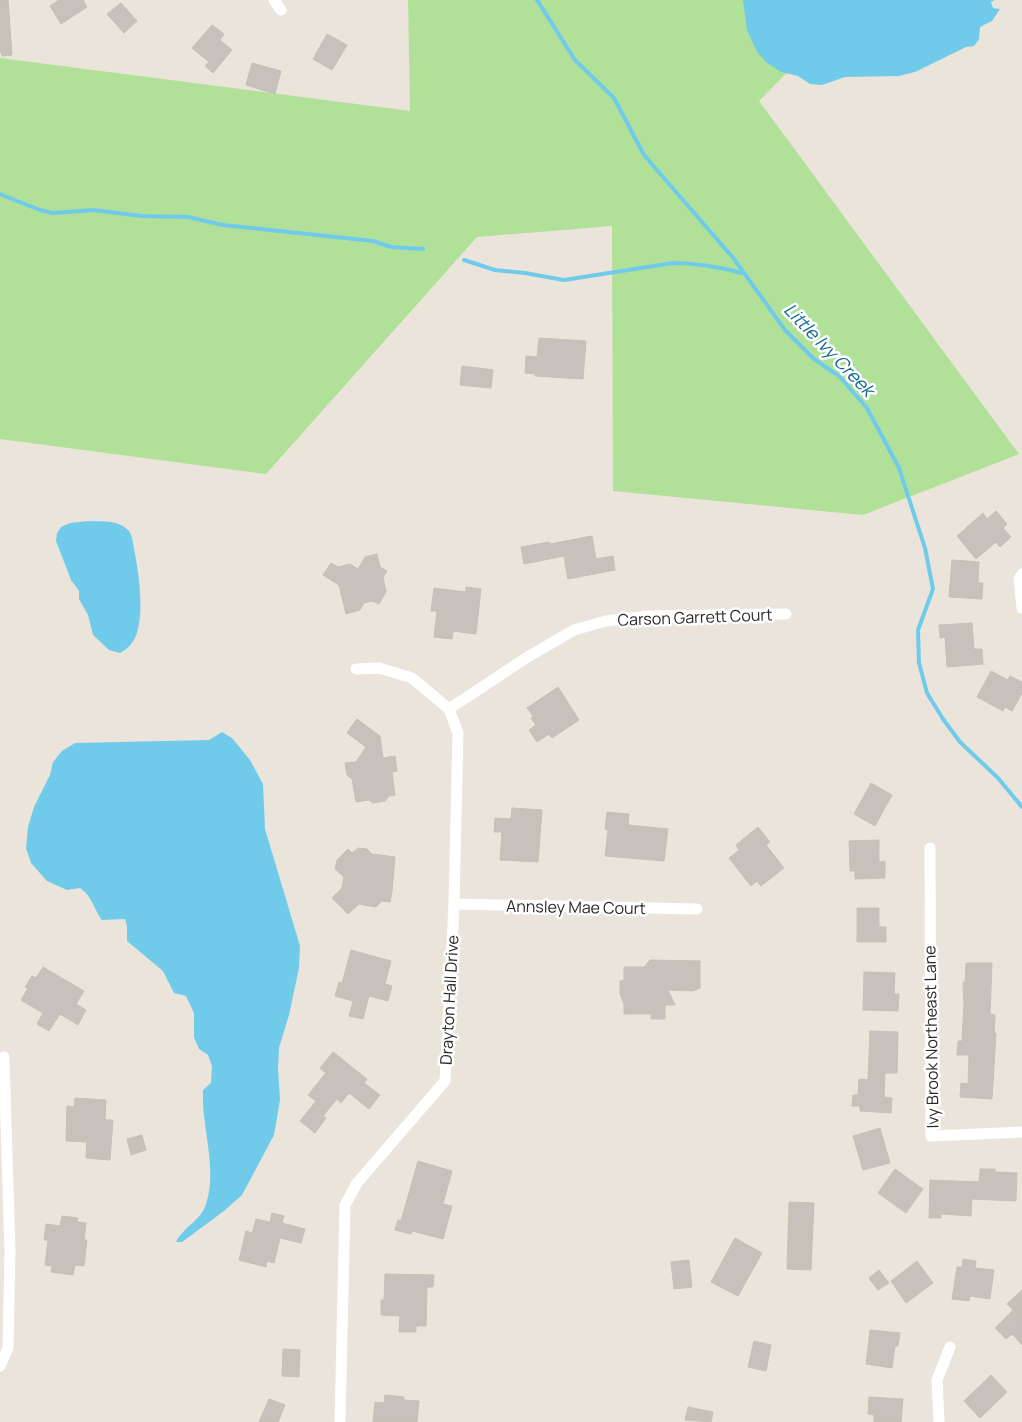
<svg xmlns="http://www.w3.org/2000/svg" width="1022" height="1422" font-family="Manrope,sans-serif">
  <style>
    .green { fill: #b1e098 }
    .water { fill: #70cbeb }
    .lines { fill: none; stroke-linecap: round; stroke-linejoin: round }
    .stream { stroke: #70cbeb; stroke-width: 4 }
    .building { fill: #c6c1ba; stroke: #c6c0b5 }
    .minor { stroke: #fff; stroke-width: 11 }
    .labels { text-anchor: middle; stroke-width: 5; stroke-linejoin: round; paint-order: stroke }
    .street-label { font-size: 16px; fill: #292929; stroke: #fff }
    .water-label { font-size: 18px; font-style: italic; fill: #116895; stroke: #fff }
  </style>
  <rect width="100%" height="100%" fill="#ebe4db"/>
  <!-- green -->
  <path class="green" d="M408 0H858L759 101 1019 454 863 515 613 491 612 226 477 237 266 474 0 439V58L410 111Z"/>
  <!-- water -->
  <path class="water" d="M743 0H995L991 2 993 8 1000 9 992 21 980 27 979 39 974 46 966 47 915 72 899 76 845 77 822 85 810 84 798 76 781 72 767 63 757 52 747 30Z
    M89 521C102 522 118 519 129 531 132 535 133 543 134 549 139 574 144 609 137 633 134 642 128 649 120 653L109 650 93 635 88 615 79 599V591L71 580 56 541 57 533 61 527 70 523Z
    M222 732 232 738 250 760 263 784 265 829 300 946 299 968 289 1015 279 1048 278 1069 280 1100 274 1135 242 1195 224 1211 182 1242H176C183 1227 201 1221 206 1204 218 1168 201 1126 203 1090L211 1083 212 1066 208 1055 199 1049 194 1037V1013L186 996 174 993 163 971 127 941V927L125 919 102 920C93 908 93 897 80 888L67 890 47 881 31 863 26 848 28 827 34 807 50 775 53 762 62 751 75 743 209 740Z"/>
  <g class="lines">
    <!-- stream -->
    <path class="stream" d="M537 0 575 60 614 98 644 155 734 259 785 330 814 359 839 376 867 408 899 468 925 548 933 589 918 630 919 663 927 693 943 719 960 742 998 778 1022 807
      M0 194 40 210 53 213 93 210 142 216 188 217 223 225 373 241 391 247 423 249
      M464 260 495 270 525 273 564 280 673 263C697 263 719 267 742 273"/>
  </g>
  <!-- building -->
  <path class="building" d="M0 0H8L12 55 2 56 0 50Z
    M59 0H83L87 7 61 24 50 6Z
    M121 3 137 21 124 33 107 14Z
    M212 25 224 34 220 40 232 50 213 73 205 66 209 62 192 48Z
    M327 34 347 45 332 70 313 59Z
    M252 63 281 71 275 94 246 85Z
    M539 338 586 341 583 379 535 376V374L525 373 526 356 537 357Z
    M462 366 493 370 491 388 460 385Z
    M996 511 1007 524 1003 528 1011 537 1000 547 996 542 976 559 957 536 983 513 987 519Z
    M592 536 596 559 613 556 615 570 568 579 564 556 524 564 521 547 549 542 550 544Z
    M377 554 380 567 387 571 383 577 386 592 379 604 372 601 364 603 360 610 346 614 339 585 323 575 331 563 338 567 350 564 358 569 365 557Z
    M952 560 979 562 978 583H983L982 599 949 597Z
    M466 587 481 589 476 634 453 631 452 639 434 637 437 611H431L434 588 466 592Z
    M972 623 974 649H982L983 664 947 667 945 637 940 638 939 625Z
    M991 671 1008 680 1010 676 1022 682V693L1012 711 1005 707 1003 711 977 697Z
    M558 687 579 720 552 738 549 734 537 742 529 730 536 725 531 718 533 716 527 708Z
    M357 719 380 736 383 758 395 756 397 771 392 772 395 795 389 796 385 801 373 803 369 800 356 802 352 779 347 775 345 763 356 762 366 747 347 733Z
    M871 783 892 795 875 826 854 814Z
    M512 808 542 810 538 862 500 860 502 832H494L495 818 511 819Z
    M607 812 629 814 628 825 668 829 664 861 605 856 608 830 605 829Z
    M758 827 770 842 766 845 784 868 761 886 757 881 751 886 729 858 739 850 736 845Z
    M879 840V862L885 861V878L855 879V871H850L849 841Z
    M358 848 367 849 372 854 395 857 392 891 390 902 382 901 376 907 359 904 348 914 332 898 342 888 344 877 335 869 337 860 348 849 352 853Z
    M857 908H879V927H886V942H857Z
    M351 950 391 961 385 984 392 986 388 1001 369 996 363 1019 349 1016 353 1001 335 996 339 982 342 983Z
    M650 960 700 961V988L693 991 668 990 675 1005H665V1019H651V1014H624V1004L620 994V981L624 980V967H644Z
    M966 963H992L990 1014 995 1015 994 1033H996L992 1099 960 1097 961 1083 968 1084 969 1055H957L958 1041H962L964 1004 963 982 965 983Z
    M43 967 84 991 76 1004 86 1010 78 1025 60 1014 49 1031 37 1024 43 1013 21 1000 28 988 25 987 32 976 36 978Z
    M864 972 895 973 894 994H899L898 1011 863 1010Z
    M870 1031 898 1032 897 1073H885L884 1097 892 1098 891 1113 860 1111V1106H852L853 1095H858L859 1079 868 1080Z
    M333 1052 367 1079 364 1083 380 1095 369 1109 349 1093 341 1103 337 1099 323 1116 326 1118 315 1133 300 1121 316 1101 308 1095 326 1073 320 1068Z
    M75 1098 106 1100 105 1120H113L110 1160 86 1158 87 1142 66 1141 67 1106 74 1107Z
    M880 1128 890 1163 863 1170 853 1136Z
    M142 1135 146 1150 131 1155 127 1139Z
    M418 1161 452 1171 443 1204 452 1206 443 1239 412 1231 411 1234 395 1230 398 1220 401 1221Z
    M895 1169 923 1189 906 1213 878 1193Z
    M980 1169H995V1172L1017 1173 1016 1201 972 1199 971 1216 941 1214V1218H929L930 1180 979 1182Z
    M789 1202 814 1203 811 1270 787 1269Z
    M272 1213 284 1216 282 1223 305 1229 301 1243 280 1238 274 1263 267 1261 266 1267 239 1260 246 1231 252 1233 256 1219 270 1222Z
    M62 1216 78 1218 77 1222 86 1223 84 1240H87L84 1266 75 1265 73 1275 51 1272 52 1266 45 1265 48 1240H44L46 1224 60 1226Z
    M735 1238 762 1253 738 1296 711 1282Z
    M963 1259 976 1261 975 1268 994 1270 990 1299 970 1296 969 1301 952 1299 957 1267H962Z
    M689 1260 692 1287 674 1289 671 1262Z
    M917 1261 933 1283 906 1303 891 1281Z
    M879 1270 889 1283 878 1290 869 1278Z
    M385 1274 434 1275 433 1287H427L426 1326H416V1332H399L400 1316 381 1315V1300H384Z
    M1022 1290V1345L1012 1334 1006 1339 995 1328 1013 1310 1007 1304Z
    M870 1330 900 1333 898 1346H895L892 1368 866 1364Z
    M754 1341 771 1345 766 1371 748 1367Z
    M283 1349 300 1350 299 1377 282 1376Z
    M991 1375 1007 1392 980 1418 964 1401Z
    M385 1395 404 1397V1400L419 1401 417 1422H373L375 1402 384 1403Z
    M869 1397 903 1399 901 1422H874V1415L868 1414Z
    M269 1399 285 1405 278 1422H259Z
    M688 1407 713 1412 711 1422 685 1420Z"/>
  <g class="lines">
    <!-- minor -->
    <path class="minor" d="M274 0 281 10
      M1022 574 1019 579 1022 608
      M449 709 526 658 574 630 606 621 648 616 786 614
      M930 848 931 1136 1022 1132
      M454 904 697 909
      M0 1366 8 1348 10 1251 4 1057
      M340 1422 345 1205 357 1183 445 1081 454 904 458 733 449 709 412 678 379 668 356 669
      M939 1422 937 1380 950 1347"/>
  </g>
  <g class="labels">
    <!-- street labels -->
    <g class="street-label">
      <text transform="translate(695 617) rotate(-2)" y="6">Carson Garrett Court</text>
      <text transform="translate(576 907) rotate(1)" y="6">Annsley Mae Court</text>
      <text transform="translate(449 1000) rotate(-87)" y="6">Drayton Hall Drive</text>
      <text transform="translate(931 1037) rotate(-91)" y="6">Ivy Brook Northeast Lane</text>
    </g>
    <!-- water labels -->
    <g class="water-label">
      <text transform="translate(829 350) rotate(46)" y="6">Little Ivy Creek</text>
    </g>
  </g>
</svg>
